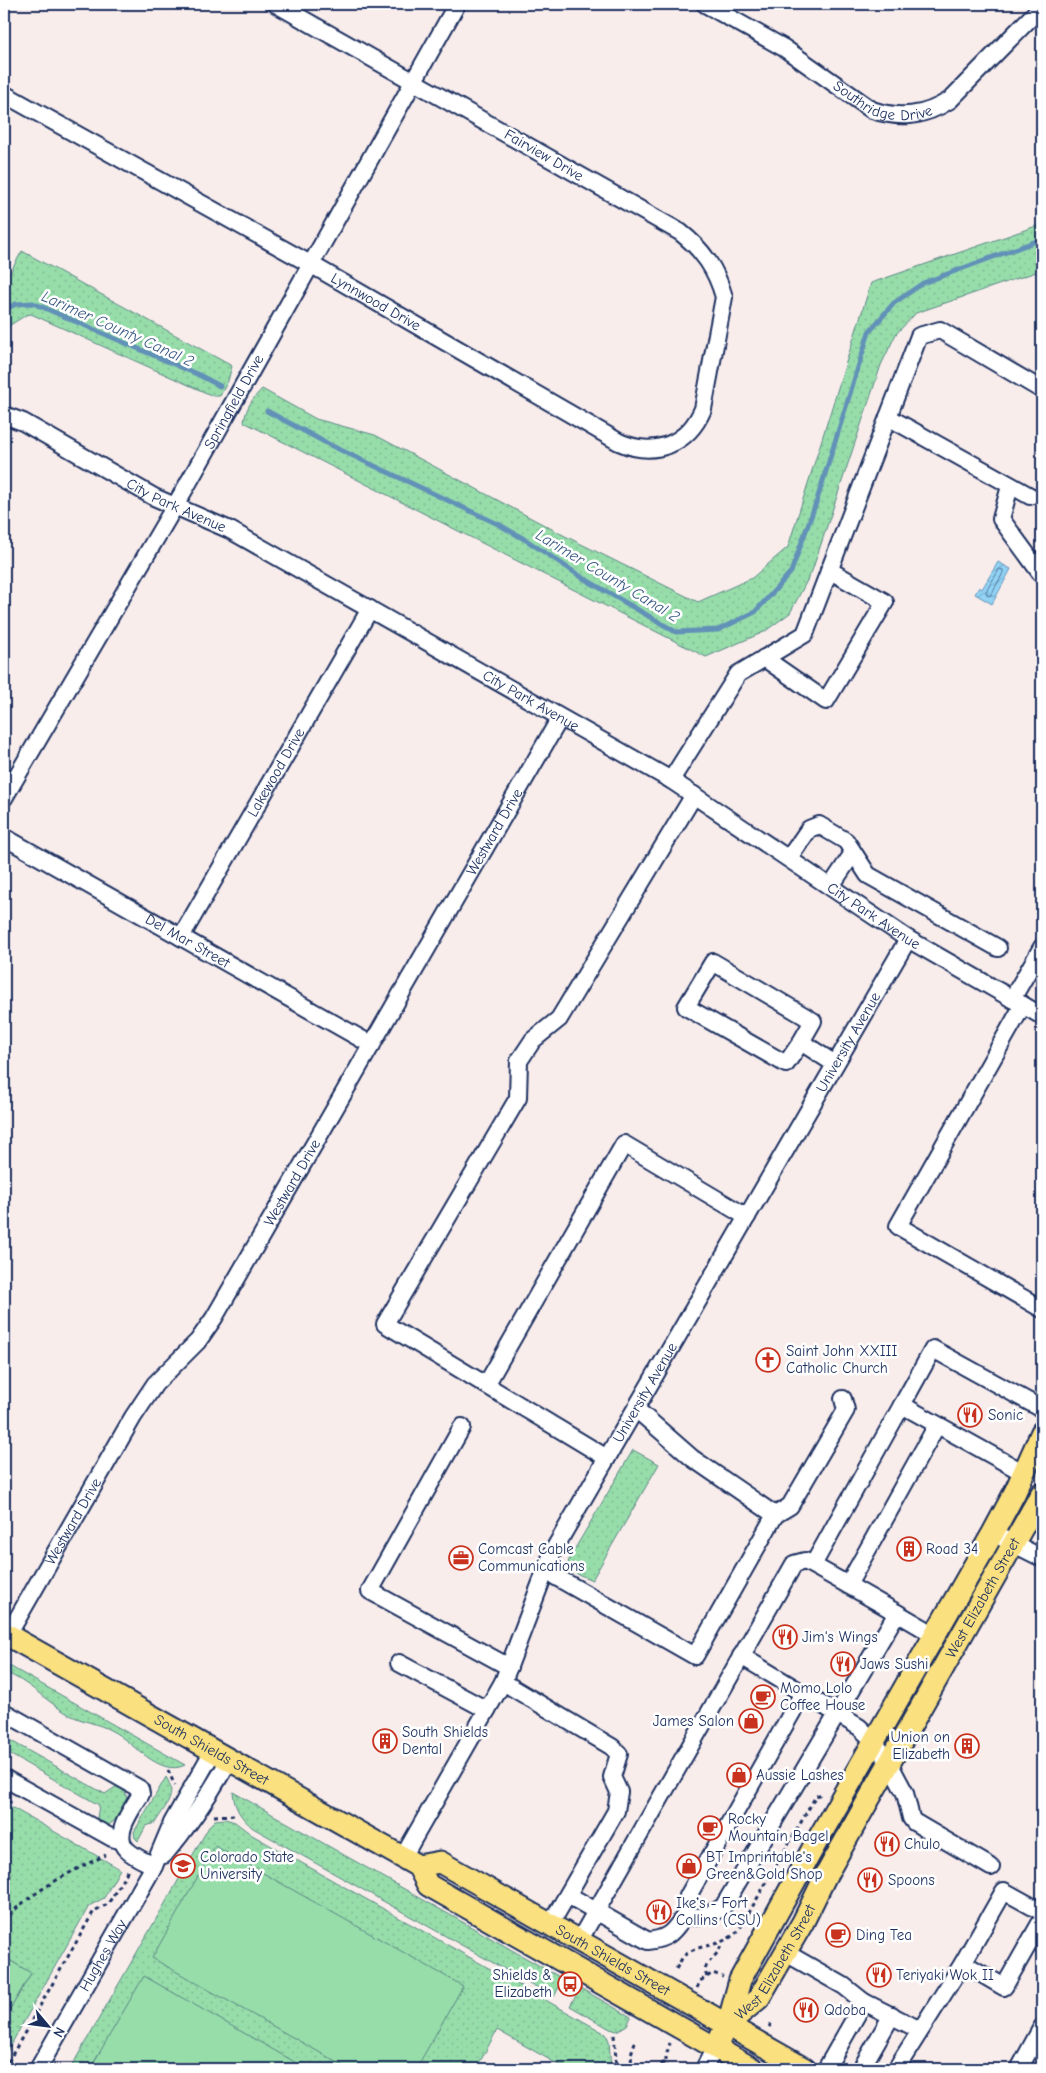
<svg xmlns="http://www.w3.org/2000/svg" width="1046" height="2073" font-family="'Comic Neue',sans-serif">
  <style>
    .grass { fill: url(#grass-dots); stroke: #598684 }
    .green { fill: #97ddaa; stroke: #598684 }
    .water { fill: url(#water-waves); stroke: #6291b8 }
    .lines { fill: none; stroke-linecap: round; stroke-linejoin: round }
    .shore { stroke: #4b719a; stroke-width: 1 }
    .stream { stroke: #6291b8; stroke-width: 5 }
    .minor-casing { stroke: #1b2f5e; stroke-width: 20 }
    .major-casing { stroke: #1b2f5e; stroke-width: 25 }
    .path { stroke: #1b2f5e; stroke-width: 3; stroke-dasharray: 4 4; stroke-linecap: butt }
    .minor { stroke: #fff; stroke-width: 16 }
    .major { stroke: #fbe080; stroke-width: 21 }
    .labels { text-anchor: middle; stroke-width: 5; stroke-linejoin: round; paint-order: stroke }
    .street-label { font-size: 15px; fill: #1b2f5e; stroke: #fff }
    .poi-label { font-size: 15px; fill: #1b2f5e; stroke: #fff; text-anchor: start }
    .water-label { font-size: 16px; font-style: italic; fill: #395884; stroke: #fff }
  </style>
  <defs>
    <pattern id="grass-dots" width="8" height="8" patternUnits="userSpaceOnUse" patternTransform="scale(1.25)"><rect width="8" height="8" fill="#97ddaa"/><path d="M2 2h.1M6 6h.1" fill="none" stroke="#82be95" stroke-width="1.8" stroke-linecap="round"/></pattern>
    <pattern id="water-waves" width="16" height="10" patternUnits="userSpaceOnUse" patternTransform="scale(1.25)"><rect width="16" height="10" fill="#92d3f4"/><path d="M0 5q4-4 8 0t8 0" fill="none" stroke="#7db5d4"/></pattern>
  </defs>
  <rect width="100%" height="100%" fill="#f9edec"/>
  <filter id="ink" filterUnits="userSpaceOnUse"><feTurbulence type="fractalNoise" baseFrequency=".02" numOctaves="2"/><feDisplacementMap in="SourceGraphic" scale="10" xChannelSelector="R" yChannelSelector="G"/><feConvolveMatrix kernelMatrix="1 2 1 2 8 2 1 2 1" color-interpolation-filters="sRGB"/></filter>
  <g filter="url(#ink)">
    <!-- grass -->
    <path class="grass" d="M1042 224V270L916 313 896 334 881 365 812 571 790 613 764 632 706 657 244 422C246 408 252 399 262 389L316 419 375 435 565 536 698 602 752 578 788 547 871 283Z
      M22 251 232 366 228 381 220 396H213L31 314 26 315 4 329V276L11 271Z
      M633 1450 659 1464 592 1580 566 1569 570 1557Z
      M4 1663 185 1765C160 1778 132 1741 112 1731 98 1723 82 1722 68 1714 44 1700 30 1682 4 1672Z
      M4 1737 105 1794 117 1786 123 1787 127 1798 115 1820 109 1825 102 1823 97 1818 99 1805 4 1751Z
      M166 1777C178 1796 165 1806 155 1823L146 1826 138 1841 135 1838 134 1832Z
      M233 1792 563 1979 554 1997 253 1828C241 1818 234 1808 233 1792Z
      M13 1808 120 1869 104 1898 89 1906 4 2057V2020L31 1973 6 1958C1 1937 3 1914 10 1895L4 1885 12 1876 4 1869V1813L7 1809Z
      M225 1819 235 1822 252 1835 606 2034 609 2041 611 2069H566L497 2030 476 2069H70L210 1825 215 1820Z
      M580 1988 631 2017 627 2025 617 2031 610 2029 570 2006Z"/>
    <!-- green -->
    <path class="green" d="M215 1846 463 1986 416 2069H349L152 1958Z
      M6 1958 31 1973 4 2020V1961Z
      M144 1976 307 2069H90Z"/>
    <!-- water -->
    <path class="water" d="M998 562 1011 569 992 604 975 594 979 587 982 589Z"/>
    <g class="lines">
      <!-- shore -->
      <path class="shore" d="M1000 569 1003 570V573L991 595 988 596 986 592Z"/>
      <!-- stream -->
      <path class="stream" d="M4 310 16 304 33 303 199 375 220 386
        M267 411 330 445 498 524 526 540 583 578 676 632 718 630 755 612 791 572 817 500 869 332 894 303 923 283 1042 239"/>
      <!-- minor casing -->
      <g class="minor-casing">
        <g id="minor">
          <path id="s1" d="M705 4 784 48 872 110C900 119 924 117 950 100L1042 6"/>
          <path id="s2" d="M4 94 312 265 619 442C655 458 688 444 703 409L724 297C716 269 703 250 680 232L276 4"/>
          <path id="s3" d="M4 415 23 422 154 497 230 530 671 780 908 939 1042 1016"/>
          <path d="M888 417 1030 496"/>
          <path d="M1010 486 1001 519 1042 575"/>
          <path d="M764 658 826 701 885 602 829 570"/>
          <path d="M671 780 738 674 805 634 919 336 940 330 1042 390"/>
          <path id="s4" d="M4 798 186 487 457 4"/>
          <path id="s5" d="M4 837 372 1045"/>
          <path d="M789 858 809 829 819 825 846 841 868 875 998 948"/>
          <path d="M831 886 853 853"/>
          <path id="s6" d="M181 937 370 609"/>
          <path d="M1012 999 1042 947"/>
          <path d="M1023 1005 898 1226 1042 1309"/>
          <path d="M801 1042 786 1064 686 1007 713 962 813 1021 801 1042 835 1064"/>
          <path d="M486 1385 385 1324 518 1098 519 1061 533 1040 559 1019 694 795"/>
          <path d="M462 1427 370 1591 509 1667"/>
          <path d="M607 1458 486 1385 624 1144 747 1217"/>
          <path d="M1024 1473 902 1405 933 1349 1042 1409"/>
          <path d="M775 1515 790 1506 846 1410 843 1399"/>
          <path d="M1004 1539 1042 1558"/>
          <path d="M813 1565 902 1405"/>
          <path d="M544 1570 695 1656 775 1515 692 1458 636 1409"/>
          <path d="M897 1613 935 1635"/>
          <path id="s7" d="M8 1635 133 1417 155 1384 198 1341 214 1318 560 718"/>
          <path d="M741 1656 859 1727 874 1741 889 1763 905 1793 911 1818 914 1822 991 1867"/>
          <path d="M399 1663 487 1710"/>
          <path d="M503 1682 612 1747 619 1754 612 1777 619 1792 616 1811 550 1925"/>
          <path d="M803 1693 688 1896 686 1914C700 1921 711 1914 723 1907L897 1613 848 1585 937 1425"/>
          <path d="M4 1712 140 1789 141 1794C133 1808 111 1835 127 1850 134 1857 145 1861 154 1866"/>
          <path d="M4 1778 112 1838 121 1841"/>
          <path d="M164 1855C189 1826 210 1794 229 1760"/>
          <path id="s8" d="M403 1857 503 1682 553 1551 908 939"/>
          <path d="M568 1895 648 1941C671 1938 673 1931 686 1914"/>
          <path d="M579 1941 794 1564 805 1561 848 1585"/>
          <path d="M786 1953 844 1986 864 2002 826 2069"/>
          <path d="M963 1963 1004 1987 1042 1920"/>
          <path d="M864 2002 920 2030"/>
          <path id="s9" d="M38 2069 154 1866 172 1823 213 1751"/>
          <path d="M704 2069 715 2047"/>
          <path d="M861 2069 892 2015"/>
          <path d="M896 2069 963 1963 1004 1891 1042 1912"/>
          <path d="M1019 2069 1042 2027"/>
        </g>
      </g>
      <!-- major casing -->
      <g class="major-casing">
        <g id="major">
          <path id="s10" d="M4 1633 418 1866 428 1885 753 2069"/>
          <path id="s11" d="M418 1866 440 1862 805 2069"/>
          <path id="s12" d="M728 2024 759 1998 803 1922 826 1875 1042 1493"/>
          <path d="M715 2047 728 2024 740 1980 817 1841 993 1533 1015 1492 1042 1432"/>
        </g>
      </g>
      <!-- path -->
      <path class="path" d="M168 1770 175 1786
        M4 1809 11 1801
        M214 1816 235 1815
        M4 1921C28 1893 73 1870 106 1855
        M676 1969C679 1964 681 1959 685 1955 698 1943 721 1949 739 1930L816 1796 821 1794
        M707 1977C700 1961 719 1959 721 1944
        M697 1988 700 1981 713 1973 723 1977
        M769 2027 773 2021
        M614 2035 617 2069
        M4 2069 94 1911 108 1904 128 1870
        M632 2069 631 2054 636 2039
        M654 2069 665 2062
        M666 2069V2056L670 2043"/>
      <!-- minor -->
      <use href="#minor" class="minor"/>
      <!-- major -->
      <use href="#major" class="major"/>
    </g>
  </g>
  <!-- icons -->
  <defs>
    <g id="church-ring" transform="scale(1.25)"><circle r="9.5" fill="#fff" stroke="#c8321e" stroke-width="1.5"/><path d="M-1.2-6h2.4v3.5h3.3v2.4h-3.3V6h-2.4V-.1h-3.3v-2.4h3.3Z" fill="#c8321e"/></g>
    <g id="restaurant-ring" transform="scale(1.25)"><circle r="9.5" fill="#fff" stroke="#c8321e" stroke-width="1.5"/><path d="M-5-6h1v4h1v-4h1v4h1v-4h1v5L-1.5 .5V6h-2V.5L-5-1ZM5-6V6H3V1.5H1.5Q1.5-4 5-6Z" fill="#c8321e"/></g>
    <g id="building-ring" transform="scale(1.25)"><circle r="9.5" fill="#fff" stroke="#c8321e" stroke-width="1.5"/><path d="M-4-6H4V6H1V3H-1V6H-4ZM-2.5-4.3h1.7v1.8h-1.7ZM.8-4.3h1.7v1.8H.8ZM-2.5-1h1.7V.8h-1.7ZM.8-1h1.7V.8H.8Z" fill="#c8321e"/></g>
    <g id="office-ring" transform="scale(1.25)"><circle r="9.5" fill="#fff" stroke="#c8321e" stroke-width="1.5"/><path d="M-6-3h4V-5.5h4V-3h4V5H-6ZM-1-4.5V-3h2v-1.5ZM-6 0V1H6V0Z" fill="#c8321e"/></g>
    <g id="cafe-ring" transform="scale(1.25)"><circle r="9.5" fill="#fff" stroke="#c8321e" stroke-width="1.5"/><path d="M-5.5-4.5H6V0H3Q3 3.5 0 3.5H-2.5Q-5.5 3.5-5.5 0ZM3-3.2v2h1.7v-2ZM-6 4.5H4V6H-6Z" fill="#c8321e"/></g>
    <g id="shop-ring" transform="scale(1.25)"><circle r="9.5" fill="#fff" stroke="#c8321e" stroke-width="1.5"/><path d="M-5-2.5h2.3a2.7 3.5 0 0 1 5.4 0H5L5.5 6h-11ZM-1.5-2.5h3a1.5 2.3 0 0 0-3 0Z" fill="#c8321e"/></g>
    <g id="university-ring" transform="scale(1.25)"><circle r="9.5" fill="#fff" stroke="#c8321e" stroke-width="1.5"/><path d="M0-5L7-2L0 1L-7-2ZM-4 1L0 2.5L4 1V4Q0 6-4 4Z" fill="#c8321e"/></g>
    <g id="bus-ring" transform="scale(1.25)"><circle r="9.5" fill="#fff" stroke="#c8321e" stroke-width="1.5"/><path d="M-5-6H5V4H4V6H2V4H-2V6H-4V4H-5ZM-3.5-4V0h7V-4ZM-3.5 1.2v1.5H-2V1.2ZM2 1.2v1.5H3.5V1.2Z" fill="#c8321e"/></g>
  </defs>
  <g fill-rule="evenodd">
    <use href="#church-ring" x="768" y="1360"/>
    <use href="#restaurant-ring" x="970" y="1415"/>
    <use href="#building-ring" x="909" y="1549"/>
    <use href="#office-ring" x="461" y="1558"/>
    <use href="#restaurant-ring" x="785" y="1637"/>
    <use href="#restaurant-ring" x="843" y="1664"/>
    <use href="#cafe-ring" x="763" y="1697"/>
    <use href="#shop-ring" x="751" y="1721"/>
    <use href="#building-ring" x="385" y="1741"/>
    <use href="#building-ring" x="967" y="1746"/>
    <use href="#shop-ring" x="739" y="1775"/>
    <use href="#cafe-ring" x="710" y="1828"/>
    <use href="#restaurant-ring" x="887" y="1844"/>
    <use href="#university-ring" x="183" y="1866"/>
    <use href="#shop-ring" x="689" y="1866"/>
    <use href="#restaurant-ring" x="870" y="1880"/>
    <use href="#restaurant-ring" x="659" y="1912"/>
    <use href="#cafe-ring" x="838" y="1935"/>
    <use href="#restaurant-ring" x="879" y="1975"/>
    <use href="#bus-ring" x="570" y="1984"/>
    <use href="#restaurant-ring" x="806" y="2010"/>
  </g>
  <g class="labels">
    <!-- street labels -->
    <g class="street-label">
      <text dy="5" stroke="none"><textPath href="#s1" startOffset="206">Southridge Drive</textPath></text>
      <text transform="translate(544 155) rotate(30)" y="5">Fairview Drive</text>
      <text dy="5" stroke="none"><textPath href="#s2" startOffset="426">Lynnwood Drive</textPath></text>
      <text dy="5" stroke="none"><textPath href="#s4" startOffset="458">Springfield Drive</textPath></text>
      <text dy="5" stroke="none"><textPath href="#s3" startOffset="195">City Park Avenue</textPath></text>
      <text dy="5" stroke="none"><textPath href="#s3" startOffset="600">City Park Avenue</textPath></text>
      <text dy="5" stroke="none"><textPath href="#s6" startOffset="190">Lakewood Drive</textPath></text>
      <text dy="5" stroke="none"><textPath href="#s7" startOffset="941">Westward Drive</textPath></text>
      <text dy="5" stroke="none"><textPath href="#s3" startOffset="1005">City Park Avenue</textPath></text>
      <text dy="5" stroke="none"><textPath href="#s5" startOffset="211">Del Mar Street</textPath></text>
      <text dy="5" stroke="none"><textPath href="#s8" startOffset="930">University Avenue</textPath></text>
      <text dy="5" stroke="none"><textPath href="#s7" startOffset="536">Westward Drive</textPath></text>
      <text dy="5" stroke="none"><textPath href="#s8" startOffset="525">University Avenue</textPath></text>
      <text dy="5" stroke="none"><textPath href="#s7" startOffset="131">Westward Drive</textPath></text>
      <text dy="5" stroke="none"><textPath href="#s12" startOffset="499">West Elizabeth Street</textPath></text>
      <text dy="5" stroke="none"><textPath href="#s10" startOffset="238">South Shields Street</textPath></text>
      <text dy="5" stroke="none"><textPath href="#s9" startOffset="131">Hughes Way</textPath></text>
      <text dy="5" stroke="none"><textPath href="#s11" startOffset="221">South Shields Street</textPath></text>
      <text dy="5" stroke="none"><textPath href="#s12" startOffset="79">West Elizabeth Street</textPath></text>
    </g>
    <!-- poi labels -->
    <g class="poi-label">
      <text x="786" y="1356">Saint John XXIII<tspan x="786" dy="17">Catholic Church</tspan></text>
      <text x="988" y="1420">Sonic</text>
      <text x="478" y="1554">Comcast Cable<tspan x="478" dy="17">Communications</tspan></text>
      <text x="926" y="1554">Road 34</text>
      <text x="802" y="1642">Jim's Wings</text>
      <text x="860" y="1669">Jaws Sushi</text>
      <text x="780" y="1693">Momo Lolo<tspan x="780" dy="17">Coffee House</tspan></text>
      <text x="734" y="1726" text-anchor="end">James Salon</text>
      <text x="402" y="1737">South Shields<tspan x="402" dy="17">Dental</tspan></text>
      <text x="950" y="1742" text-anchor="end">Union on<tspan x="950" dy="17">Elizabeth</tspan></text>
      <text x="756" y="1780">Aussie Lashes</text>
      <text x="728" y="1824">Rocky<tspan x="728" dy="17">Mountain Bagel</tspan></text>
      <text x="904" y="1849">Chulo</text>
      <text x="200" y="1862">Colorado State<tspan x="200" dy="17">University</tspan></text>
      <text x="706" y="1862">BT Imprintable's<tspan x="706" dy="17">Green&amp;Gold Shop</tspan></text>
      <text x="888" y="1885">Spoons</text>
      <text x="676" y="1908">Ike's - Fort<tspan x="676" dy="17">Collins (CSU)</tspan></text>
      <text x="856" y="1940">Ding Tea</text>
      <text x="552" y="1980" text-anchor="end">Shields &amp;<tspan x="552" dy="17">Elizabeth</tspan></text>
      <text x="896" y="1980">Teriyaki Wok II</text>
      <text x="824" y="2015">Qdoba</text>
    </g>
    <!-- water labels -->
    <g class="water-label">
      <text transform="translate(118 328) rotate(24)" y="6">Larimer County Canal 2</text>
      <text transform="translate(608 575) rotate(31)" y="6">Larimer County Canal 2</text>
    </g>
  </g>
  <!-- margin -->
  <rect width="1046" height="2073" fill="none" stroke="#fff" stroke-width="20"/>
  <rect x="10" y="10" width="1026" height="2053" fill="none" stroke="#1b2f5e" stroke-width="2" filter="url(#ink)"/>
  <!-- north arrow -->
  <g transform="translate(48 2026) rotate(119)" stroke="#ffffff" stroke-width="4" paint-order="stroke">
  <path d="M0-4L9 19L0 12L-9 19Z" fill="#1b2f5e"/>
  <text y="-8" font-size="14" font-weight="bold" text-anchor="middle" fill="#1b2f5e">N</text>
  </g>
</svg>
